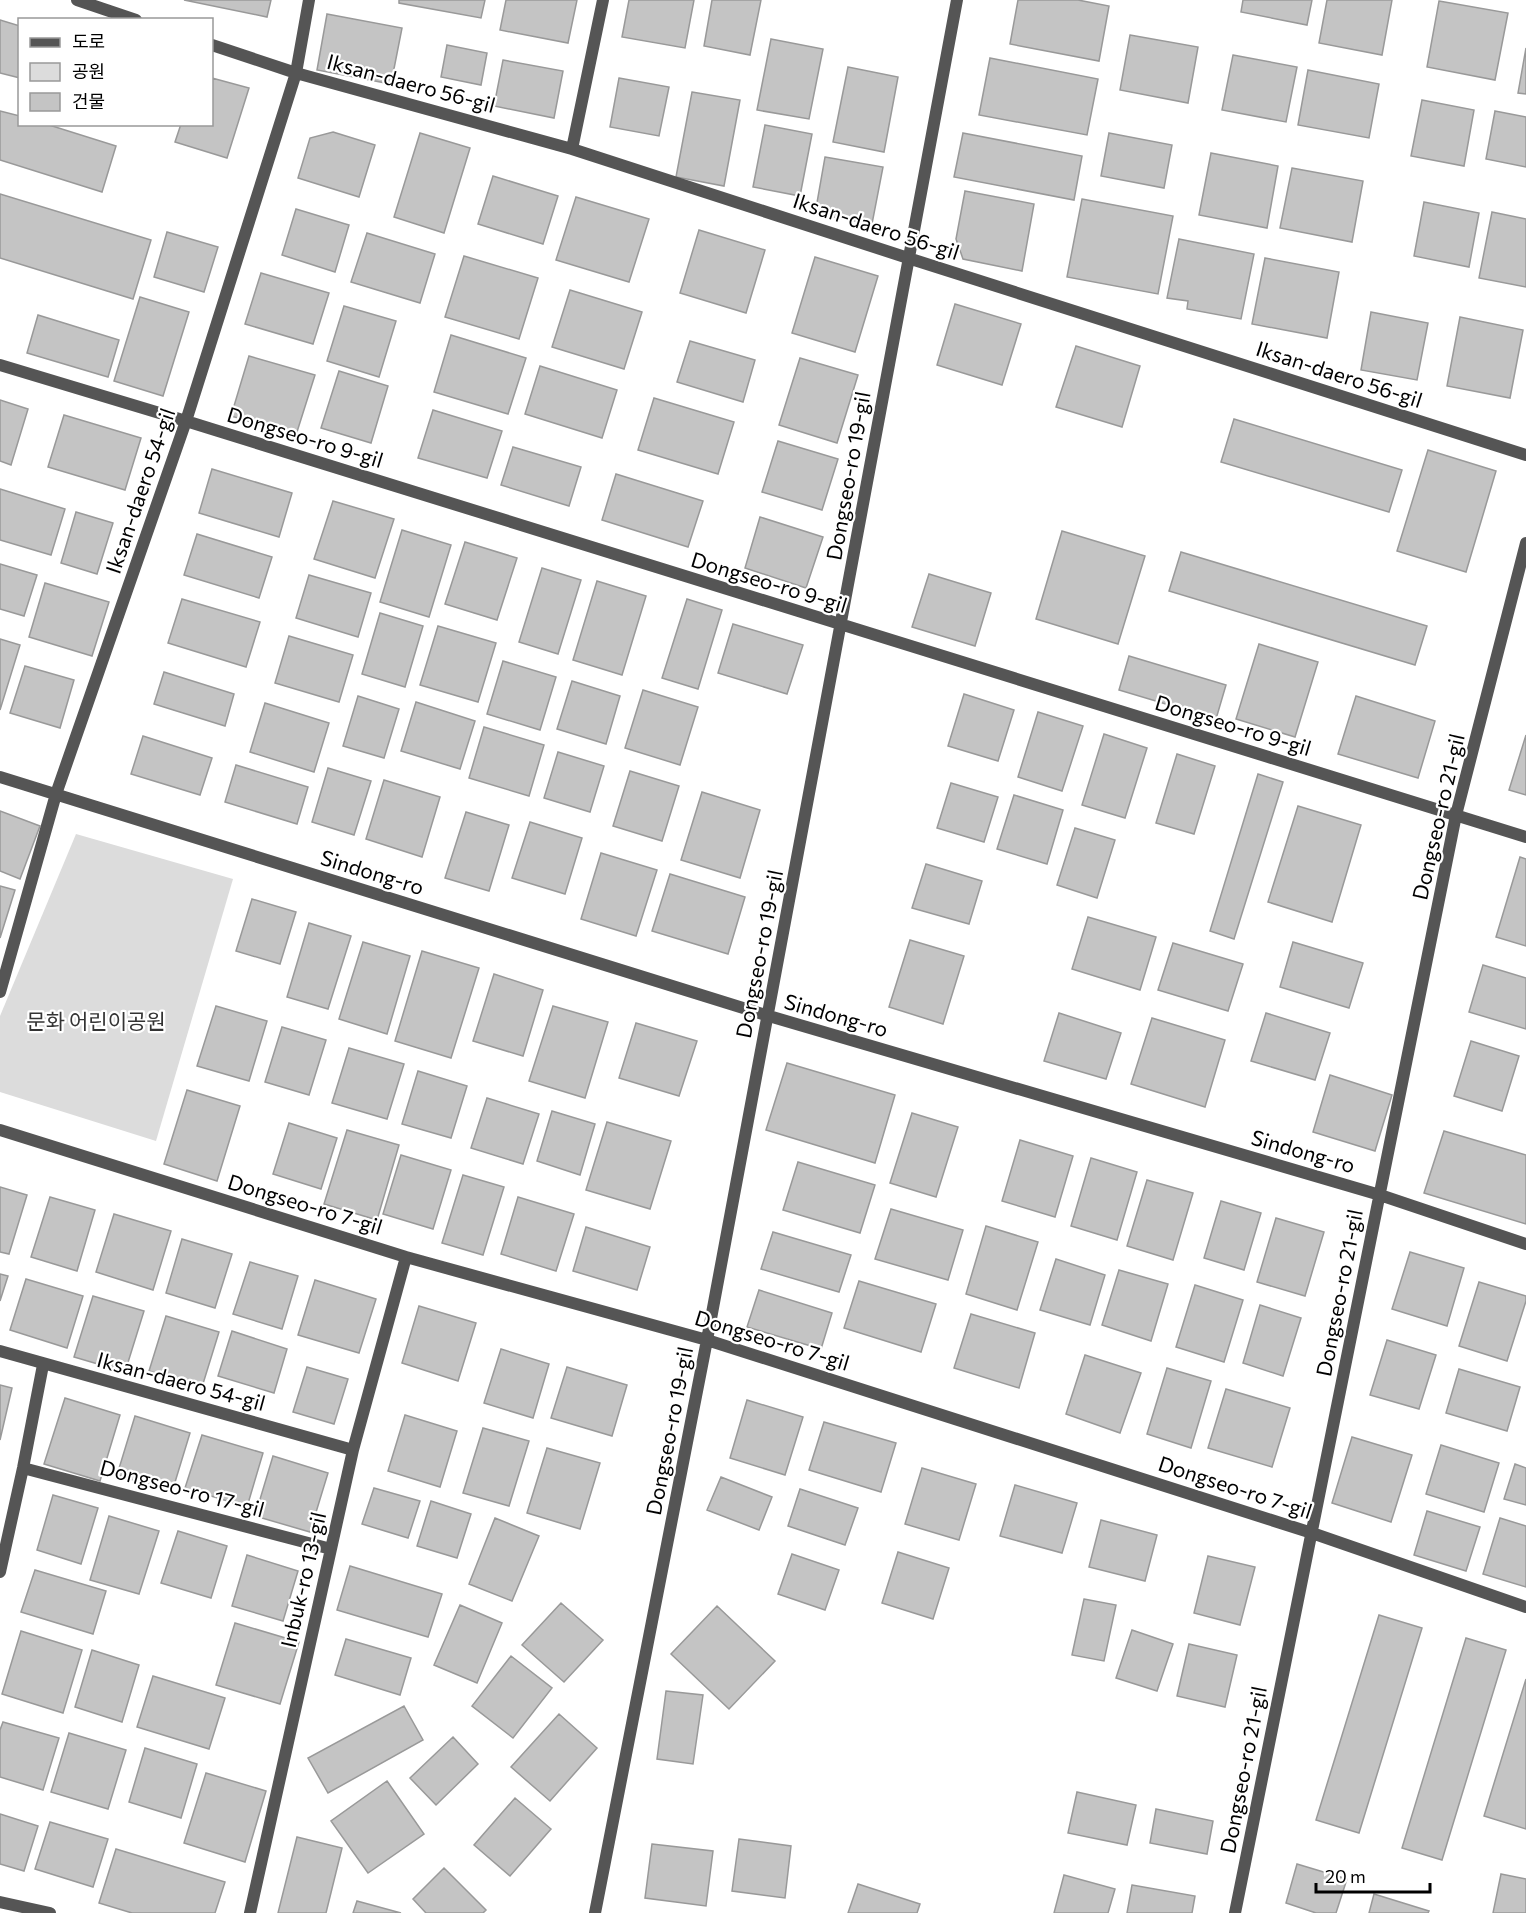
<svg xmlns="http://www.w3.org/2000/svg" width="1526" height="1913" font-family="Commissioner,'Noto Sans KR',sans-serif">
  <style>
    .green { fill: #dcdcdc }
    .building { fill: #c4c4c4; stroke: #999; stroke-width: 1.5 }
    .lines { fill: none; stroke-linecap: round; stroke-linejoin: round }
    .minor { stroke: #555; stroke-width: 12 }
    .labels { text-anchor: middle; stroke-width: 4.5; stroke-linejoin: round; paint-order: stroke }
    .street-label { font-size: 21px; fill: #000; stroke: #fff }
    .park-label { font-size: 21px; fill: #333; stroke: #fff }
  </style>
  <rect width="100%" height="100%" fill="#fff"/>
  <!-- green -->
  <path class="green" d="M76 834 233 879 156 1141 0 1092V1016Z"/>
  <!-- building -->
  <path class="building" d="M184 0H271L267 17Z
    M399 0H485L481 18 399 3Z
    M506 0H577L568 43 500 30Z
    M629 0H694L685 48 622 37Z
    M712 0H761L750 55 704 46Z
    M1018 0H1078L1109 6 1099 61 1010 44Z
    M1243 0H1312L1307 25 1241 12Z
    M1327 0H1392L1382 55 1319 43Z
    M1439 1 1508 13 1495 80 1427 67Z
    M327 14 402 28 391 84 317 70Z
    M0 20 20 26V78L0 73Z
    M1130 35 1198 47 1188 103 1120 90Z
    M771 39 823 49 809 119 757 110Z
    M447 45 487 53 481 85 441 77Z
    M1526 48V94L1518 93Z
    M1233 55 1297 67 1286 122 1222 110Z
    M990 58 1098 79 1087 135 979 115Z
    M503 60 563 71 554 118 494 106Z
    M848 67 898 77 884 152 833 142Z
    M1308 70 1379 84 1369 138 1298 125Z
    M212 78 249 88 227 158 175 142 181 124H212Z
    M619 78 669 87 659 136 610 127Z
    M692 92 740 100 724 186 676 177Z
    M1422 100 1474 110 1464 166 1411 156Z
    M0 111 20 116V124H46L116 146 102 192 0 160Z
    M1495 111 1526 117V167L1486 159Z
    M765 125 812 134 800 196 753 187Z
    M333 132 375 145 359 197 298 178 310 138Z
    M420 133 470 148 444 233 394 217Z
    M963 133 1082 156 1074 200 954 177Z
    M1109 133 1172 145 1164 188 1101 176Z
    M1211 153 1278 166 1267 228 1199 215Z
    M825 157 883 167 872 224 815 214Z
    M1292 168 1363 181 1352 242 1280 228Z
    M493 176 558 196 543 244 478 224Z
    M965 191 1034 204 1022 271 963 259 956 239Z
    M0 194 151 240 133 299 0 258Z
    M576 197 649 219 629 282 556 260Z
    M1082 199 1173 216 1158 294 1067 277Z
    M1424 202 1479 213 1469 267 1414 256Z
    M296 209 349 225 335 272 282 255Z
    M1492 212 1526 219V287L1479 278Z
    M699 230 765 250 746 313 680 293Z
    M167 232 218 247 204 292 154 277Z
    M367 233 435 254 420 303 351 282Z
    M1179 239 1254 254 1241 319 1187 309 1188 301 1167 298Z
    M464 256 538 278 519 339 445 317Z
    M815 257 878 276 855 352 792 333Z
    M1265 258 1339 272 1327 338 1252 324Z
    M261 273 329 293 313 344 245 324Z
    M570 290 642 312 624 369 552 347Z
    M140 297 189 312 163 396 114 381Z
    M955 304 1021 324 1002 385 937 365Z
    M344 306 396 321 379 377 327 361Z
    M1371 312 1428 323 1417 380 1361 370Z
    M38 315 119 340 108 377 27 353Z
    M1460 317 1523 330 1510 398 1447 386Z
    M451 335 526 358 508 414 434 392Z
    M690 341 755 360 743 402 677 382Z
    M1076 346 1140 366 1122 427 1056 407Z
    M249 356 315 375 296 435 231 416Z
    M800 358 858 375 837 443 779 425Z
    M540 366 617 390 602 438 525 414Z
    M339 371 388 386 371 443 321 428Z
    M654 398 734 422 718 474 638 450Z
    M0 400 28 409 11 465 0 461Z
    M433 410 502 431 487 478 418 458Z
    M64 415 141 438 125 490 48 467Z
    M1234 419 1402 470 1389 512 1221 462Z
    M778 441 838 459 822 510 762 492Z
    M513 447 581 467 569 506 501 485Z
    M1428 450 1496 471 1466 572 1397 551Z
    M212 469 292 493 279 537 199 513Z
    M616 474 703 501 688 547 602 520Z
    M0 489 65 509 51 555 0 540Z
    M333 501 394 519 375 578 314 559Z
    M76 512 113 523 97 574 61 563Z
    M760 517 823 537 806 588 745 568Z
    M402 530 451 545 429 617 380 602Z
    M1062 531 1145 556 1118 644 1036 619Z
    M197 534 272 557 259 598 184 575Z
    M465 542 517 558 497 620 445 604Z
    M1181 552 1427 626 1415 665 1169 591Z
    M0 564 37 575 24 616 0 609Z
    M542 568 581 580 558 654 519 642Z
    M929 574 991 593 975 646 912 627Z
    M309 575 371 593 358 637 296 618Z
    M597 581 646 596 622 675 573 660Z
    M45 583 109 602 92 656 29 637Z
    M182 599 260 622 246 667 168 643Z
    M687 599 722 610 698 689 662 678Z
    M380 613 423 626 405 687 362 674Z
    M733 624 803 645 787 694 718 673Z
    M438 626 496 643 478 702 420 685Z
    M289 636 353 655 339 702 275 683Z
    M0 639 20 645 0 710Z
    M1259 644 1318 662 1295 737 1236 719Z
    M1129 656 1226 685 1216 719 1119 690Z
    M503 661 556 677 540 730 487 714Z
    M25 666 74 680 60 728 10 713Z
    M164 672 234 694 225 726 154 704Z
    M572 681 620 696 606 744 557 729Z
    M643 690 698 707 680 765 625 748Z
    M964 694 1014 710 998 761 948 746Z
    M358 696 399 709 384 758 343 746Z
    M1356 696 1435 721 1418 778 1338 754Z
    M416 702 475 721 460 769 401 751Z
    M265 703 329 723 314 772 250 752Z
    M1038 712 1083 726 1062 791 1018 777Z
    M484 727 544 745 529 796 469 778Z
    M1104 734 1147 748 1125 818 1082 805Z
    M1526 735V795L1509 790Z
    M143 736 212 758 200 795 131 774Z
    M558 752 604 766 590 812 544 798Z
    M1177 754 1215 766 1194 834 1156 823Z
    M236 765 308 787 297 824 225 802Z
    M328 768 371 781 354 835 312 822Z
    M630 771 679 786 662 841 613 826Z
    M1258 774 1283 782 1234 939 1210 931Z
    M384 780 440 797 422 857 366 839Z
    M951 783 998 797 984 842 937 828Z
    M702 792 760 810 740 878 681 860Z
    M1014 795 1063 810 1047 864 997 849Z
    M1298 806 1361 825 1332 922 1268 902Z
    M0 811 40 826 20 879 0 871Z
    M466 812 509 825 489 891 445 878Z
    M530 822 582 838 565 894 512 878Z
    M1075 828 1115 840 1097 898 1057 885Z
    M601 853 657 870 636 936 581 919Z
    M1520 857 1526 859V946L1496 937Z
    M926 864 982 881 969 924 912 908Z
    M670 874 745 897 728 954 652 931Z
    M0 886 15 890 0 938Z
    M252 899 296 912 280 964 236 951Z
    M1088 917 1156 937 1140 990 1072 969Z
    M309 923 351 936 328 1009 287 997Z
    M910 940 964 956 943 1024 889 1007Z
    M363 942 410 956 387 1034 339 1019Z
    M1293 942 1363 963 1349 1008 1280 987Z
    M1173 943 1243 964 1228 1011 1158 990Z
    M422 951 479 968 451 1058 395 1041Z
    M1483 965 1526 978V1029L1469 1012Z
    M494 974 543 990 523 1056 473 1041Z
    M216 1006 267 1021 249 1081 197 1066Z
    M553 1006 608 1022 585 1098 529 1081Z
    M1059 1013 1121 1033 1106 1079 1044 1061Z
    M1266 1013 1330 1033 1315 1080 1251 1061Z
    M1152 1018 1225 1040 1205 1107 1131 1084Z
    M636 1023 697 1041 679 1096 619 1078Z
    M282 1027 326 1040 309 1095 265 1082Z
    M1471 1041 1519 1056 1502 1111 1454 1096Z
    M349 1048 404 1064 387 1119 332 1103Z
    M787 1063 895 1095 875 1163 766 1130Z
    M418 1071 467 1086 451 1138 402 1124Z
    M1330 1075 1392 1095 1375 1151 1313 1132Z
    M187 1090 240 1106 217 1181 164 1164Z
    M487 1098 539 1114 523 1164 471 1148Z
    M552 1111 595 1124 580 1175 537 1161Z
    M912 1113 958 1127 936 1197 890 1183Z
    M607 1122 671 1141 650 1209 586 1190Z
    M289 1123 337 1138 321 1189 273 1174Z
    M347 1130 399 1145 377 1220 324 1204Z
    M1444 1131 1526 1155V1224L1424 1193Z
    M1020 1140 1073 1156 1055 1217 1002 1201Z
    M401 1155 451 1170 433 1229 383 1214Z
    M1091 1158 1137 1172 1117 1240 1071 1226Z
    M798 1162 875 1185 860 1233 783 1210Z
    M463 1175 504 1187 483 1255 442 1243Z
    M1147 1180 1193 1193 1173 1260 1127 1246Z
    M0 1187 27 1195 9 1254 0 1252Z
    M50 1197 95 1210 77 1271 31 1257Z
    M518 1197 574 1214 556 1271 501 1254Z
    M1221 1201 1261 1213 1244 1270 1204 1258Z
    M891 1209 963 1230 948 1280 875 1259Z
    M114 1214 171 1231 153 1290 96 1272Z
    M1276 1218 1324 1232 1305 1296 1257 1282Z
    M986 1226 1038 1242 1017 1310 966 1294Z
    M586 1227 650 1247 637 1290 573 1271Z
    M773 1232 851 1255 839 1292 761 1269Z
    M182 1239 232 1254 215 1308 166 1293Z
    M1410 1252 1464 1268 1447 1326 1392 1309Z
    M1056 1259 1105 1275 1090 1325 1040 1310Z
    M250 1262 298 1276 282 1329 233 1314Z
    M1119 1270 1168 1284 1151 1341 1102 1325Z
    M0 1274 8 1276 0 1301Z
    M26 1279 83 1296 67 1348 10 1330Z
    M315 1280 376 1299 359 1353 298 1335Z
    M859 1281 936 1304 921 1352 844 1328Z
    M1479 1282 1526 1296V1301L1507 1361 1459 1346Z
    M1195 1285 1243 1300 1224 1362 1176 1347Z
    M759 1290 832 1313 821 1349 747 1327Z
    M93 1296 144 1311 125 1372 74 1357Z
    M1260 1305 1301 1318 1283 1376 1243 1363Z
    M419 1306 476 1323 458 1381 402 1363Z
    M971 1314 1035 1333 1019 1388 954 1368Z
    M166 1316 219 1332 202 1387 149 1371Z
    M232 1331 287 1349 274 1393 218 1376Z
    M1387 1340 1436 1355 1419 1409 1370 1395Z
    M501 1349 549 1364 533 1418 484 1403Z
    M1085 1355 1141 1373 1120 1433 1066 1414Z
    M307 1367 348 1379 334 1424 293 1412Z
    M567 1367 627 1385 612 1436 551 1418Z
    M1167 1368 1211 1381 1191 1448 1147 1434Z
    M1459 1369 1520 1387 1507 1431 1446 1413Z
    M0 1385 12 1388 0 1440Z
    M1226 1389 1290 1408 1272 1467 1208 1448Z
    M65 1398 120 1415 100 1481 44 1464Z
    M747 1400 803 1417 785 1475 730 1458Z
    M405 1415 457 1431 440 1487 388 1471Z
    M135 1416 190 1433 172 1492 117 1475Z
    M824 1422 896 1443 881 1492 809 1470Z
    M483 1428 529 1441 509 1506 463 1493Z
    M202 1435 263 1453 247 1507 185 1488Z
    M1352 1437 1412 1455 1391 1522 1332 1503Z
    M1441 1445 1499 1463 1484 1512 1426 1494Z
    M547 1448 600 1463 580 1529 527 1513Z
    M273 1456 328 1473 310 1532 255 1516Z
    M1515 1464 1526 1468V1505L1504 1499Z
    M922 1468 976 1484 959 1540 905 1524Z
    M721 1477 772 1497 759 1530 707 1510Z
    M1015 1485 1077 1503 1062 1553 1000 1536Z
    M374 1488 420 1501 408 1538 362 1524Z
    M800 1489 858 1508 845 1545 788 1526Z
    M53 1495 98 1508 81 1564 37 1550Z
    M431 1501 471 1514 457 1558 417 1546Z
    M1427 1511 1480 1527 1466 1571 1414 1555Z
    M109 1516 159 1531 139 1594 90 1580Z
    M495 1518 539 1536 512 1601 469 1584Z
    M1500 1518 1526 1526V1587L1483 1574Z
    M1101 1520 1157 1535 1145 1581 1089 1567Z
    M178 1531 227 1546 211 1598 161 1583Z
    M898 1552 949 1568 933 1619 882 1603Z
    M792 1554 839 1570 825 1610 778 1594Z
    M247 1555 298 1571 283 1621 232 1606Z
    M1208 1556 1255 1567 1240 1625 1194 1613Z
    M350 1566 442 1594 428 1637 337 1610Z
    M35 1570 106 1591 93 1634 21 1612Z
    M1084 1599 1116 1605 1104 1661 1072 1655Z
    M561 1603 603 1640 564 1682 522 1645Z
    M460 1605 502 1623 477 1683 434 1665Z
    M717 1606 775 1661 729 1709 671 1654Z
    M1379 1615 1422 1628 1359 1833 1316 1820Z
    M235 1623 299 1642 280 1704 216 1685Z
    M1132 1630 1173 1644 1157 1691 1116 1678Z
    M21 1631 82 1650 63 1713 2 1694Z
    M1466 1638 1506 1650 1442 1860 1402 1848Z
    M346 1639 411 1658 400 1695 335 1675Z
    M1189 1644 1237 1655 1225 1707 1177 1696Z
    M92 1650 139 1665 122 1722 75 1707Z
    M511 1656 552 1688 513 1738 472 1706Z
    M153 1676 225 1698 209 1749 137 1727Z
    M1526 1679V1829L1484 1816Z
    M666 1691 703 1695 693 1764 657 1759Z
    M404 1706 423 1740 328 1793 308 1758Z
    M559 1714 597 1748 550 1801 511 1767Z
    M3 1722 59 1738 43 1790 0 1777V1730Z
    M69 1733 126 1750 108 1809 51 1792Z
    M453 1737 478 1764 436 1805 410 1778Z
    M145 1748 197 1764 181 1818 129 1802Z
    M206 1773 266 1791 245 1862 184 1843Z
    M387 1781 424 1834 368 1873 331 1821Z
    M1077 1792 1136 1805 1127 1845 1068 1833Z
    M515 1798 551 1829 510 1876 474 1845Z
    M1156 1809 1213 1821 1207 1854 1150 1843Z
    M0 1814 38 1826 24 1871 0 1864Z
    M50 1822 108 1839 93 1887 35 1869Z
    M297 1837 342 1848 326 1913H278Z
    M739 1839 791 1846 785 1898 732 1891Z
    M652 1844 713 1851 706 1906 645 1898Z
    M116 1849 225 1882 215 1913H132L99 1903Z
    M1297 1864 1347 1879 1336 1913H1316L1286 1903Z
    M444 1868 486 1910 483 1913H426L413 1899Z
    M1501 1874 1526 1879V1913H1493Z
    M1064 1875 1115 1889 1108 1913H1054Z
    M858 1884 920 1904 917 1913H848Z
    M1132 1885 1195 1896 1192 1913H1127Z
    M1374 1894 1429 1911 1428 1913H1369Z
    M357 1901 401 1913H353Z"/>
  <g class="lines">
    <!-- minor -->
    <path class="minor" d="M77 0 136 20
      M212 45 296 73 572 149 908 258 1526 455
      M572 149 603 0
      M0 365 186 421 1526 837
      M0 777 769 1016 1380 1195 1526 1244
      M0 992 56 794 186 421 296 73 309 0
      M0 1130 406 1257 707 1340 1312 1533 1526 1607
      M0 1351 353 1450
      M23 1468 331 1549
      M0 1572 23 1468 43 1365
      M0 1902 50 1913
      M250 1913 353 1450 406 1257
      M595 1913 707 1340 957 0
      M1235 1913 1456 815 1526 543"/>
  </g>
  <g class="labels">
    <!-- street labels -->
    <g class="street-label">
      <text transform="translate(411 84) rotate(15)" y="7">Iksan-daero 56-gil</text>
      <text transform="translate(876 227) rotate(18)" y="7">Iksan-daero 56-gil</text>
      <text transform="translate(1339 375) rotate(18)" y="7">Iksan-daero 56-gil</text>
      <text transform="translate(305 438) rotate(17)" y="7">Dongseo-ro 9-gil</text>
      <text transform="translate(849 476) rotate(-80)" y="7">Dongseo-ro 19-gil</text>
      <text transform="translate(141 491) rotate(-71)" y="7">Iksan-daero 54-gil</text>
      <text transform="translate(769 583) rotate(17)" y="7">Dongseo-ro 9-gil</text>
      <text transform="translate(1233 726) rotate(17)" y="7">Dongseo-ro 9-gil</text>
      <text transform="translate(1439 817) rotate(-77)" y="7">Dongseo-ro 21-gil</text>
      <text transform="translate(372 873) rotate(17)" y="7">Sindong-ro</text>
      <text transform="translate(760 954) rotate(-79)" y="7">Dongseo-ro 19-gil</text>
      <text transform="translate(836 1016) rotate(16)" y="7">Sindong-ro</text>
      <text transform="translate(1303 1152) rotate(16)" y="7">Sindong-ro</text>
      <text transform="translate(305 1205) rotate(17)" y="7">Dongseo-ro 7-gil</text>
      <text transform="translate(1340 1293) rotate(-79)" y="7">Dongseo-ro 21-gil</text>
      <text transform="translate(772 1341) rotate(17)" y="7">Dongseo-ro 7-gil</text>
      <text transform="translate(181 1382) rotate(15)" y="7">Iksan-daero 54-gil</text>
      <text transform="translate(670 1431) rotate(-79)" y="7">Dongseo-ro 19-gil</text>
      <text transform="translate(1235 1488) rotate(18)" y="7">Dongseo-ro 7-gil</text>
      <text transform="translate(182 1489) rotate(15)" y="7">Dongseo-ro 17-gil</text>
      <text transform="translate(304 1580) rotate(-77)" y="7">Inbuk-ro 13-gil</text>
      <text transform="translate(1244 1770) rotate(-79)" y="7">Dongseo-ro 21-gil</text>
    </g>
    <!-- park labels -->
    <g class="park-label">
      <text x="96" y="1029">문화 어린이공원</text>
    </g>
  </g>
  <!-- legend -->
  <rect x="18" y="18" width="195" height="108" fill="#ffffff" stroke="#999999" stroke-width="1.5"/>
  <rect x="30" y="38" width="30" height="9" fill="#555555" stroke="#999999" stroke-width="1.5"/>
  <text x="72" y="48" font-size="18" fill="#000000">도로</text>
  <rect x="30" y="63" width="30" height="18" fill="#dcdcdc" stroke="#999999" stroke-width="1.5"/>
  <text x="72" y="78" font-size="18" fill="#000000">공원</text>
  <rect x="30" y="93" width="30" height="18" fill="#c4c4c4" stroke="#999999" stroke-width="1.5"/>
  <text x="72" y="108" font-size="18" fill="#000000">건물</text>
  <!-- scale -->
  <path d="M1316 1883v9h114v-9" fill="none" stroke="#000000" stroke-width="3"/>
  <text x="1325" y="1883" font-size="18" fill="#000000" stroke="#ffffff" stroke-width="4.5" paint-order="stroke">20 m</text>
</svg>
